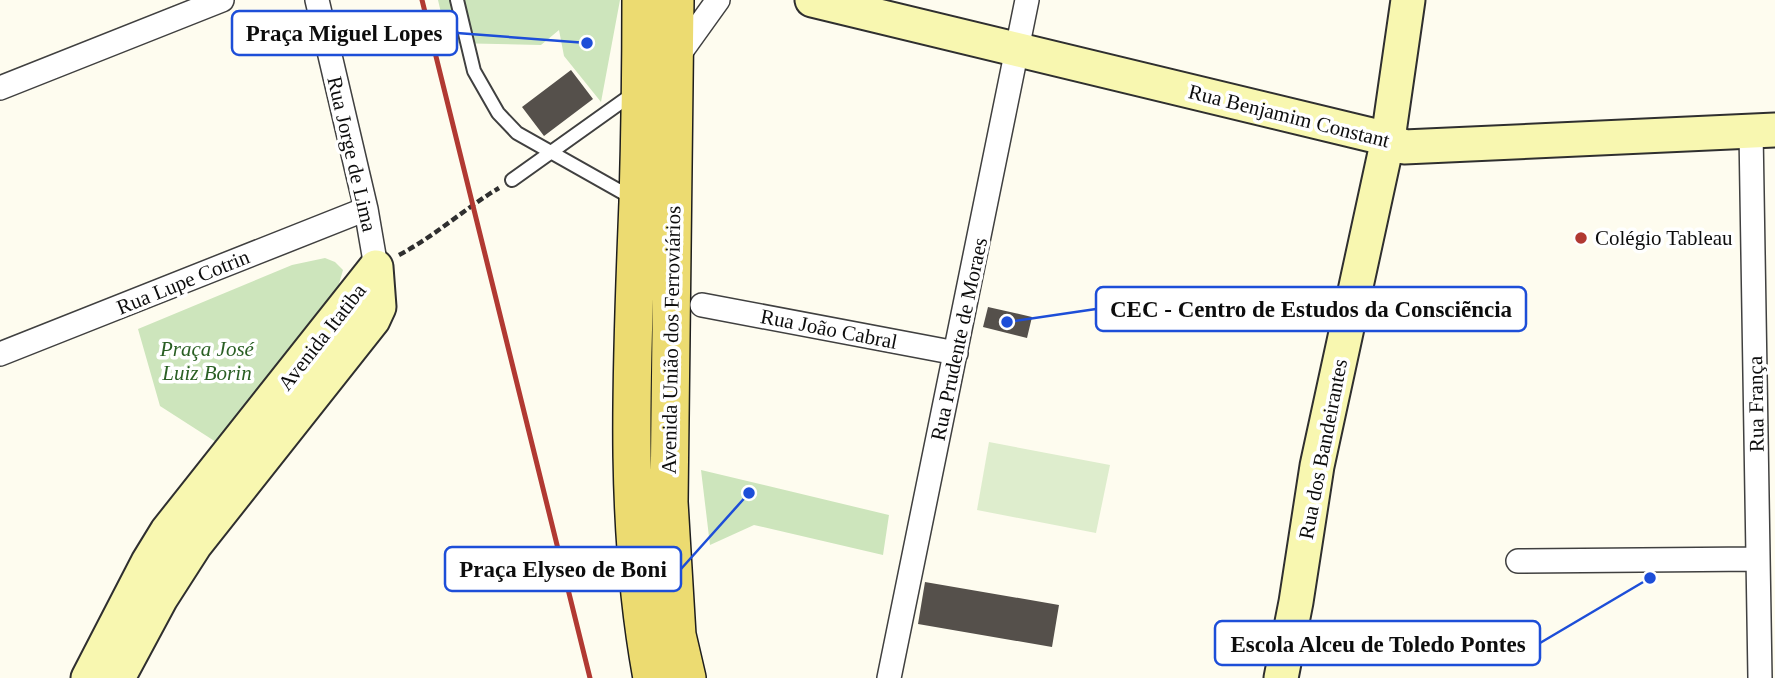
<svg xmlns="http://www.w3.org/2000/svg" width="1775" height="678" font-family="'Times New Roman',serif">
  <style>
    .green { fill: #cde5bc }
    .pitch { fill: #deedcd }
    .building { fill: #55504b }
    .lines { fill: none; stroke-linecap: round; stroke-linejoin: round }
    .lane-casing { stroke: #404040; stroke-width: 16 }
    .street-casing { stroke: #404040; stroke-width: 26 }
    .secondary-casing { stroke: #2f2f2f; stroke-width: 37 }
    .primary-casing { stroke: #1e1e1e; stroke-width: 40 }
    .path { stroke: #2f2f2f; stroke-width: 4.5; stroke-dasharray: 7 3.5; stroke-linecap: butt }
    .lane { stroke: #fff; stroke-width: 12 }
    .street { stroke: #fff; stroke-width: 23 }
    .secondary { stroke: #f8f7b0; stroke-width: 33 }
    .primary { stroke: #ecdb71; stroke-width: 37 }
    .rail { stroke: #b13932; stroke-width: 5 }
    .poi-dot { fill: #b13932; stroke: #fff; stroke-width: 2.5 }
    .labels { text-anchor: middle; stroke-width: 7; stroke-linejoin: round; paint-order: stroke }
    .street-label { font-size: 21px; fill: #0d0d0d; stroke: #fff }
    .poi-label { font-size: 21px; fill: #0d0d0d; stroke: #fff; text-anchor: start }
    .park-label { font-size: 21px; font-style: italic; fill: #2a5f24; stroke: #fff }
    .leader { fill: none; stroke: #1d4ed8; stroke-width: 2.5 }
    .callout-dot { fill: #1d4ed8; stroke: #fff; stroke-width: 2.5 }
    .callout { fill: #fff; stroke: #1d4ed8; stroke-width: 2.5 }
    .callout-label { font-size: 23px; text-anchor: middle; font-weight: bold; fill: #0d0d0d }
  </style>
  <rect width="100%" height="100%" fill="#fefcef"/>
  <!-- green -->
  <path class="green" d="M438 0H620L601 102 564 56 559 30 541 45 448 43Z
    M325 258 335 262 343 270 336 294 216 442 160 406 138 329 292 265Z
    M701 470 889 515 883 555 754 525 710 545Z"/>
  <!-- pitch -->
  <path class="pitch" d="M989 442 1110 465 1096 533 977 510Z"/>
  <!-- building -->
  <path class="building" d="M571 70 593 99 544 136 522 107Z
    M988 307 1032 317 1027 338 983 327Z
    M925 582 1059 605 1052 647 918 624Z"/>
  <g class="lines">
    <!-- lane casing -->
    <g class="lane-casing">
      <path id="lane" d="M457 0 474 71 498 113 517 133 634 199
        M512 180 634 93"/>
    </g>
    <!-- street casing -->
    <g class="street-casing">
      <path id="street" d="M317 0 366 209 376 267
        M675 60 718 0
        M0 88 222 0
        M1751 131 1760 678
        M702 305 956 353
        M0 354 366 209
        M1518 561 1758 559
        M889 678 1027 0"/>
    </g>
    <!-- secondary casing -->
    <g class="secondary-casing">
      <path id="secondary" d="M812 0 1388 139 1404 147 1775 130
        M88 678 148 562 167 531 376 267
        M118 678 161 598 195 545 373 320 379 307 376 267
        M1281 678 1296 602 1317 466 1388 139 1408 0"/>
    </g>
    <!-- primary casing -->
    <g class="primary-casing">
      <path id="primary" d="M641 0C641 67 640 134 638 202 632 360 623 521 652 678
        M675 0 669 502 677 635 687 678"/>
    </g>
    <!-- path -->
    <path class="path" d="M399 255C435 236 464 209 499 188"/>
    <!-- lane -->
    <use href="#lane" class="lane"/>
    <!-- street -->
    <use href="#street" class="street"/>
    <!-- secondary -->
    <use href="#secondary" class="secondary"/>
    <!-- primary -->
    <use href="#primary" class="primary"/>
    <!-- rail -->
    <path class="rail" d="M422 0 590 678"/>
  </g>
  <!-- markers -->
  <circle class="poi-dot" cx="1581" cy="238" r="7"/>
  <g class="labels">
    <!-- street labels -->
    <g class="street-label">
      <text transform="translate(1289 116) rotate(14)" y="7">Rua Benjamim Constant</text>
      <text transform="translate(352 154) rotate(77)" y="7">Rua Jorge de Lima</text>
      <text transform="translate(183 282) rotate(-22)" y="7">Rua Lupe Cotrin</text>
      <text transform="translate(829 329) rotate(11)" y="7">Rua João Cabral</text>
      <text transform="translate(322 337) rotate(-52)" y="7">Avenida Itatiba</text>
      <text transform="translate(959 339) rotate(-78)" y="7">Rua Prudente de Moraes</text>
      <text transform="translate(671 340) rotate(-89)" y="7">Avenida União dos Ferroviários</text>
      <text transform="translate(1756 404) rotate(-91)" y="7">Rua França</text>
      <text transform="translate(1323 449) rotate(-79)" y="7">Rua dos Bandeirantes</text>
    </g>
    <!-- poi labels -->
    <g class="poi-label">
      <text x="1595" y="245">Colégio Tableau</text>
    </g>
    <!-- park labels -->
    <g class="park-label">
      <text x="207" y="356">Praça José<tspan x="207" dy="24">Luiz Borin</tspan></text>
    </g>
  </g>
  <!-- callouts -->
  <path class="leader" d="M587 43L457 33M1007 322L1096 309M749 493L681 569M1650 578L1540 643"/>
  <g class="callout-dot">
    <circle cx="587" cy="43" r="7"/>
    <circle cx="1007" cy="322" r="7"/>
    <circle cx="749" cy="493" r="7"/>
    <circle cx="1650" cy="578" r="7"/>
  </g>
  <g class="callout">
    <rect x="232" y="11" width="225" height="44" rx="7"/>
    <rect x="1096" y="287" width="430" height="44" rx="7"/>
    <rect x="445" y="547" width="236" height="44" rx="7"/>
    <rect x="1215" y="621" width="325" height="44" rx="7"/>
  </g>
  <g class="callout-label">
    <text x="344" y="41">Praça Miguel Lopes</text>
    <text x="1311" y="317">CEC - Centro de Estudos da Consciẽncia</text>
    <text x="563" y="577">Praça Elyseo de Boni</text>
    <text x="1378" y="652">Escola Alceu de Toledo Pontes</text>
  </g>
</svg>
